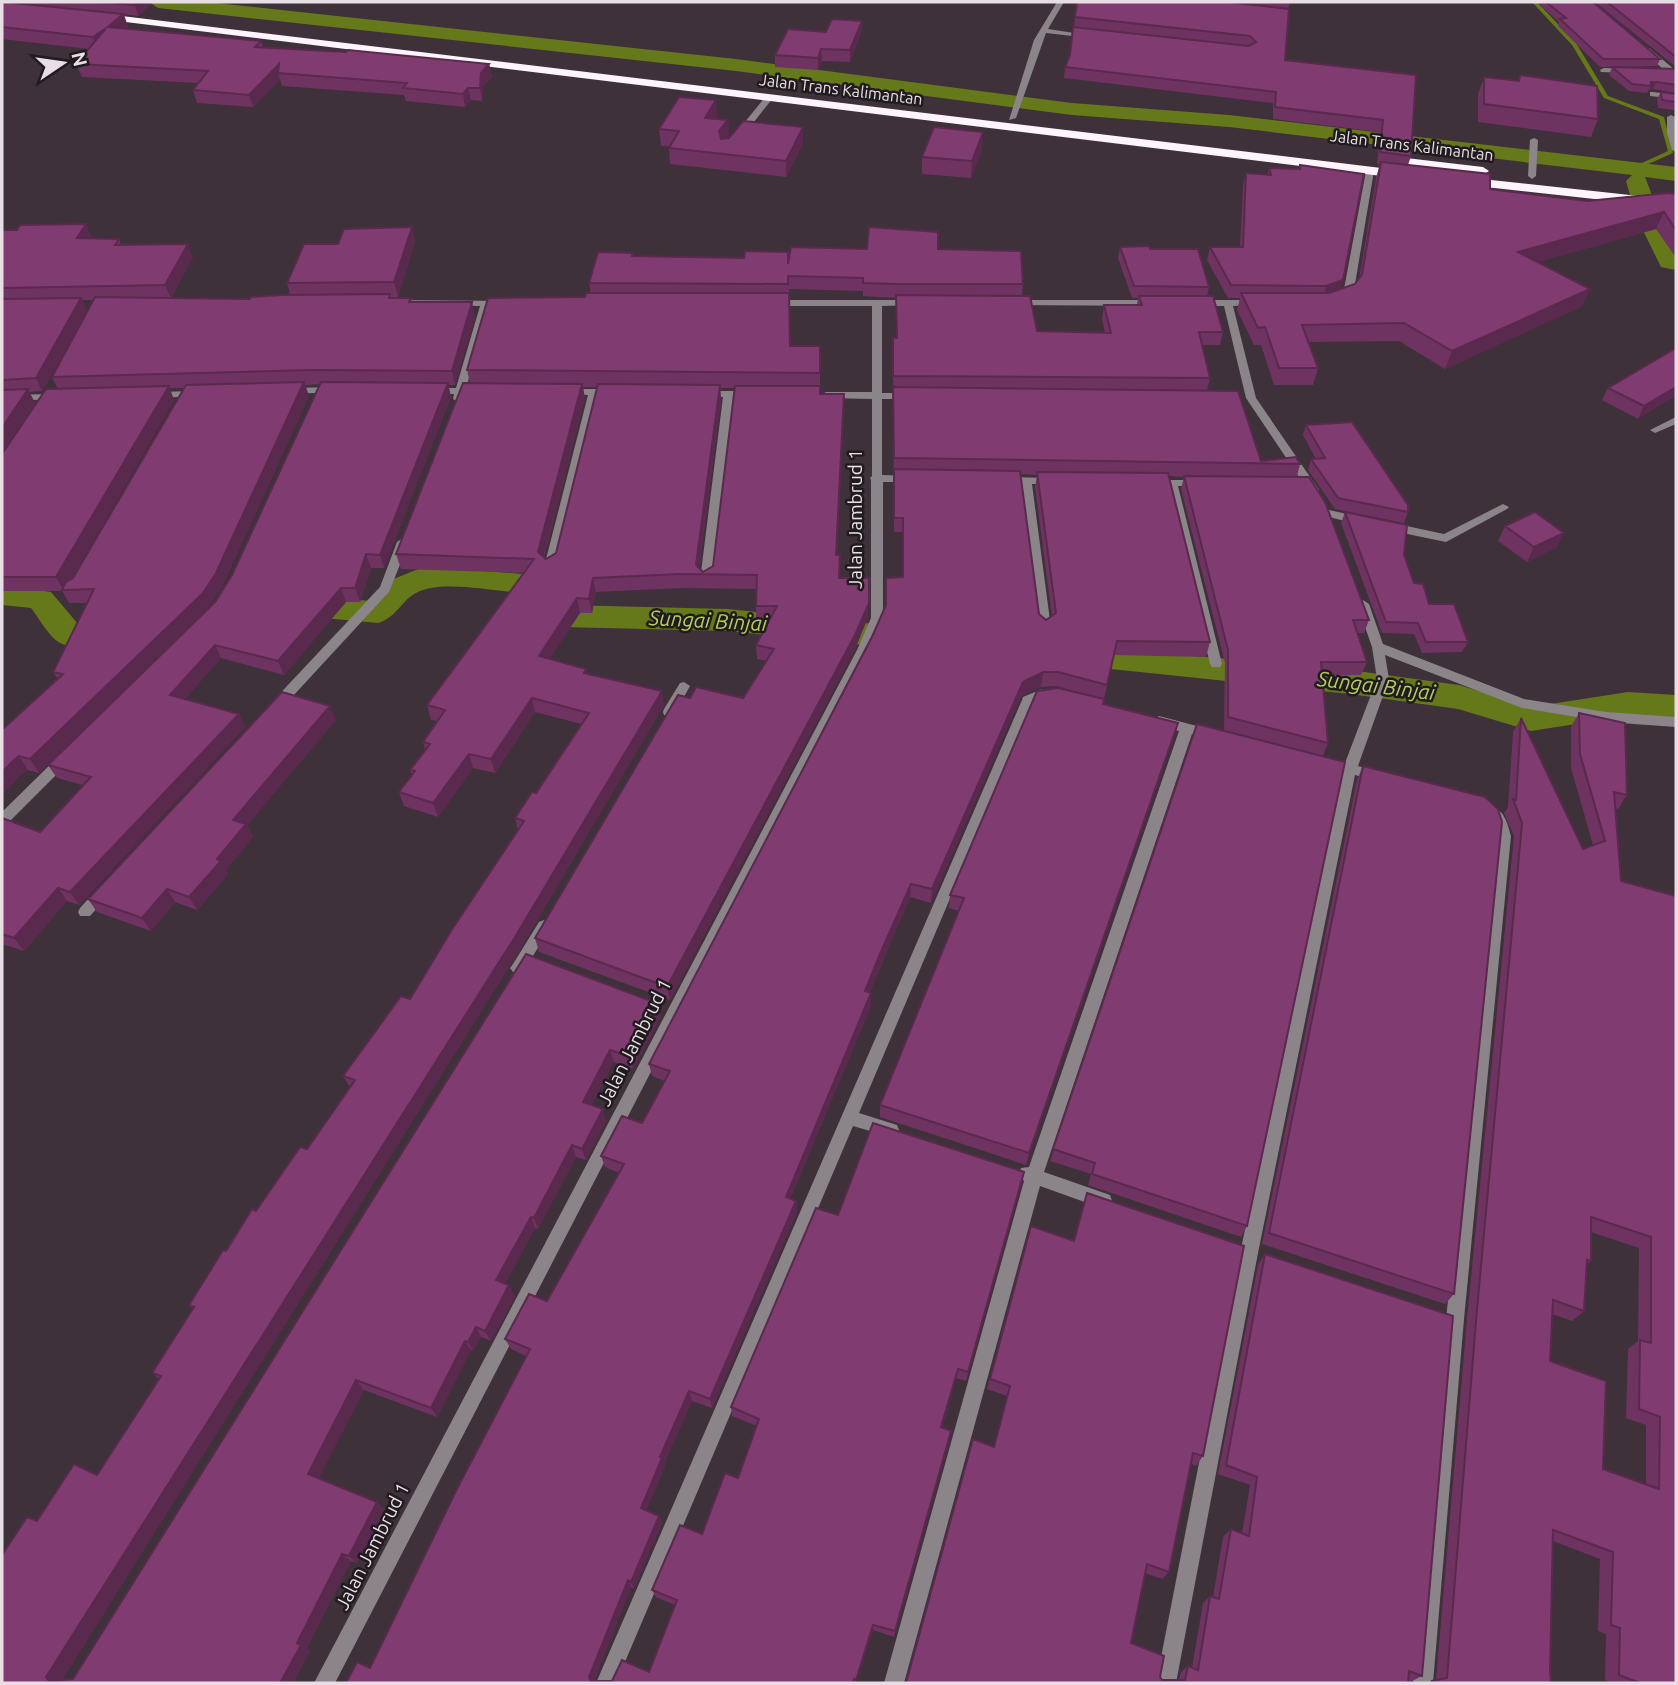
<svg xmlns="http://www.w3.org/2000/svg" width="1678" height="1685" font-family="Ubuntu,sans-serif">
  <style>
    .lines { fill: none; stroke-linecap: round; stroke-linejoin: round }
    .stream { fill: #65781a; fill-rule: evenodd }
    .canal { fill: #65781a; fill-rule: evenodd }
    .lane { fill: #8b8489; fill-rule: evenodd }
    .street { fill: #8b8489; fill-rule: evenodd }
    .highway { fill: #fef4fb; fill-rule: evenodd }
    .wall { fill: #6e3360; fill-rule: evenodd }
    .shaded-wall { fill: #5a294e }
    .building { fill: #803b70; stroke: #5a294e; stroke-width: 2; fill-rule: evenodd }
    .labels { text-anchor: middle; stroke-width: 5; stroke-linejoin: round; paint-order: stroke }
    .far-street-label { font-size: 16px; fill: #e7dfe5; stroke: #211b1f }
    .street-label { font-size: 19px; fill: #e7dfe5; stroke: #211b1f }
    .water-label { font-size: 21px; font-style: italic; fill: #b4cf5a; stroke: #211b1f }
  </style>
  <rect width="100%" height="100%" fill="#3e313a"/>
  <g class="lines">
    <!-- stream -->
    <path class="stream" d="M1532 2H1537L1576 43 1608 96 1664 117 1673 153 1635 170H1631V168L1668 151 1659 119 1604 98 1572 45Z"/>
    <!-- canal -->
    <path class="canal" d="M149 2H207L736 59 1072 103 1229 115 1676 167V181L1645 177 1660 216 1676 250V270L1661 267 1636 216 1626 181 1632 175 1229 127 1072 115 736 71 158 8Z
      M426 566 534 575 553 601 566 605 728 609 913 628 924 631 929 639 924 647 913 650 728 631 562 627 531 615 514 592C487 590 439 580 416 593 401 601 396 618 378 623L290 615 279 611 274 604 279 597 290 593 370 601 391 580Z
      M2 585 51 592 78 624 121 621 132 624 137 632 132 640C118 644 72 650 60 643 49 637 39 618 31 608L2 605Z
      M1065 644 1350 670 1459 685 1531 707 1628 692 1676 695V719L1628 716 1531 731 1458 709 1350 694 1053 663 1049 655 1053 647Z"/>
    <!-- lane -->
    <path class="lane" d="M766 96 773 98 742 137H736V133Z
      M1671 115 1675 117 1676 152 1672 150 1667 133V117Z
      M1534 138 1538 140 1536 176 1532 179 1528 176 1530 140Z"/>
    <!-- street -->
    <path class="street" d="M1057 2H1064L1048 29 1094 36 1090 38 1046 33 1016 118 1009 120 1034 40Z
      M1643 48H1649L1675 70V74H1669L1643 52Z
      M1604 68 1629 69 1633 71 1629 73 1601 72 1600 70Z
      M1653 92 1676 95V99L1650 96V92Z
      M1370 168 1374 171 1354 290 1340 303 1335 300 1344 289 1366 171Z
      M392 300 508 301V305L490 306 466 388 484 389V393L465 394 462 401 458 402 453 399 454 394H434L429 391 434 388H456L480 306 395 305 392 304Z
      M914 300 919 303 917 305 882 306V393H910L915 396 910 399H882V475L912 476 917 479 912 482H883V618L869 650 335 1683H314L857 650 871 618V480L870 478 872 476V399L826 398 821 395 826 392H872V306H770L765 303 770 300Z
      M1015 300H1156L1161 303 1156 306 1012 305 1010 303Z
      M1257 300 1262 303 1260 305 1233 306 1256 398 1319 490 1317 492H1309L1246 398 1224 306H1197L1192 303 1197 300Z
      M336 387 341 390 340 392 290 394 285 391 290 388Z
      M567 389H613L618 392 613 395H598L556 567 550 571 544 567 588 395 563 394V390Z
      M200 391 204 392V396L154 398 149 395 154 392Z
      M703 391H753L758 394 753 397H734L712 580 706 584 700 580 723 397 699 396V392Z
      M56 394 60 395V399L2 401V395Z
      M1676 417V424L1655 433 1650 430Z
      M1002 477 1055 478 1061 481 1055 484H1032L1051 628 1049 631 1045 632 1039 628 1021 484 998 482V478Z
      M1153 480H1199L1205 483 1199 486H1178L1222 664 1220 667H1212L1210 664 1167 486 1149 485V481Z
      M1503 504 1509 507 1507 509 1446 542 1388 530 1382 526 1388 522 1444 534Z
      M1329 510 1365 518 1367 521 1361 525 1325 516V512Z
      M403 538 409 542 389 592 281 709H271L270 706 271 703 380 587 397 542Z
      M1363 600 1369 604 1383 644 1524 699 1606 712 1676 717V727L1606 722 1522 708 1385 655 1389 679 1358 766 1382 772 1384 776 1377 781 1355 775 1258 1253 1176 1683H1156L1240 1253 1343 772 1320 765 1318 762 1325 757 1345 763 1377 679 1372 647 1357 604Z
      M684 682 690 686 674 715H664L663 712 664 709 680 683Z
      M1042 689 1056 691 1057 694 1056 697 1033 703 859 1113 897 1125 899 1130 897 1135 891 1137 853 1126 616 1683H596L1022 700 1023 697Z
      M1159 716 1216 731 1218 734 1211 739 1192 734 1044 1172 1110 1195 1112 1201 1110 1207 1104 1209 1040 1186 904 1683H884L1024 1181 1019 1174 1021 1168 1029 1167 1179 731 1154 724 1153 721Z
      M66 752 73 757 71 760 7 824 2 825V812L61 754Z
      M1493 807C1505 811 1508 825 1511 836L1464 1319 1433 1683H1413L1446 1319 1497 836 1494 824 1486 812Z
      M105 884 110 886 112 890 110 894 90 916H80L78 912 80 908 100 886Z
      M544 920 549 922 551 926 549 930 523 972 518 974 513 972 510 968 513 964 539 922Z"/>
    <!-- highway -->
    <path class="highway" d="M97 13 1406 171 1412 175 1406 179 93 18 92 16Z
      M1389 156 1483 167 1489 171 1483 175 1385 163V157Z
      M1463 177 1676 200V208L1458 184 1457 181Z"/>
  </g>
  <!-- wall -->
  <path class="wall" d="M21 2H153L138 16 124 14 128 27 126 28 261 41 263 47 489 64 492 77 483 86 482 101 471 100 465 107 406 101 404 95 282 86 280 79 253 107 197 103 193 90 199 83 82 77 76 64 89 49 2 39V4L22 3Z
    M1077 2H1290L1288 9 1285 60 1416 75 1411 156 1408 165 1490 189 1587 201 1676 194V255H1674L1656 229 1537 262 1590 289 1582 306 1445 369 1399 341 1309 342 1318 368 1313 385H1274L1261 345H1254L1237 310 1240 298H1228L1207 260 1210 247H1240L1243 185 1246 173 1267 175 1269 168 1343 280 1340 289 1355 284 1359 279 1376 178 1380 164H1377L1380 132 1273 119V103L1064 78 1065 67 1070 55Z
    M1541 2H1593L1660 59 1657 66 1600 67 1558 26 1559 22 1540 5Z
    M1595 2H1674L1676 4V67Z
    M862 21 861 33 850 62 822 61 818 70 775 67V55L826 32Z
    M1612 67 1676 69V93L1653 89 1649 90 1647 93 1629 91 1609 75Z
    M1520 75 1598 119 1591 137 1478 122V94L1484 77 1518 81Z
    M1661 92 1676 94V113L1675 110 1658 108 1657 99Z
    M717 116 716 119 728 120 729 136 727 139 803 127V143L786 177 670 164 669 148 670 146H661L659 129Z
    M982 149 971 178 922 174V157Z
    M86 224 91 237 90 238 119 239 121 245 193 257 171 298 250 299 290 294 287 283 338 244 412 227 415 241 398 297H391L392 298H411L412 302 475 316 455 385H448L451 397 384 568H371L360 602H346L284 675 221 658 185 699 239 714 245 727 79 905 67 901 24 951 2 944V818L40 832 83 785 57 778 48 765 215 602 232 575 320 384 305 385 309 396 222 587 209 606 39 773 28 770 23 773 4 728 58 679 53 672 87 603H69L62 591H2V454L58 389 52 377 94 300H82L87 311 42 391 29 392 35 403 2 453V230H17ZM169 388H184L73 578 71 579 174 400Z
    M1120 247 1150 249 1209 287 1207 296 1223 332 1220 345H1202L1210 378 1207 390 1261 461 1300 464 1297 476 1369 620 1364 633H1357L1367 662 1361 675H1322L1328 743 1323 756 1224 730 1225 663 1181 489 1184 477 1169 476 1210 642 1206 657 1114 655 1104 699 1056 686 1041 687 1021 696 931 903 910 897 870 992 871 1006 790 1199 796 1201 797 1212 712 1408 692 1401 664 1464 665 1467 646 1510 659 1516 662 1523 634 1588 631 1587 594 1681H612L649 1672 675 1605 656 1597 652 1590 702 1534 738 1478 757 1426 732 1416 731 1407 838 1215 1021 1184 966 1381 956 1378 942 1428 949 1440 894 1637 873 1630 856 1683H346L370 1668 526 1356 511 1349 505 1339 547 1301 619 1173 605 1167 601 1156 642 1123 644 1119 665 1081 652 1076 649 1064 902 577V532H894L893 352V338H896V298L863 296V291L789 289 790 346H820V394L844 408 837 555 840 578 868 617 855 649 670 1000 539 952 535 938 690 698H743L766 661 757 659 756 645 769 621H756V589L682 588 596 592 592 613H580L549 659 664 705 519 951 62 1680 73 1679 526 954 661 1016 633 1069 614 1062 591 1105 606 1121 586 1160 576 1157 538 1229 535 1228 505 1284 515 1296 491 1341 481 1337 473 1351 471 1350 437 1417 364 1390 318 1478 385 1510 357 1563 351 1561 306 1649 310 1651 293 1683H2L37 1521 97 1475 159 1379 152 1373 193 1309 189 1305 226 1251 256 1211 307 1149 350 1087 343 1076 410 999 518 830 515 818 536 793 581 724 535 712 495 773 473 768 438 817 404 806 399 792 412 775 410 770 425 749 423 742 438 721 431 720 427 705 524 573 401 569 396 554 470 383 467 370 591 293 589 283 633 256 788 264 867 249H938L1023 284 1022 296 1037 331 1105 333 1102 319 1104 305H1137L1138 298H1132L1118 258ZM583 387H597L556 553 546 559 544 557 585 398ZM720 388H735L713 566 703 572 699 568 721 400ZM1021 474 1037 475 1035 487 1052 616 1046 620 1039 614Z
    M1676 348 1638 419 1602 400 1608 388Z
    M1306 425 1408 512 1404 523 1335 509 1308 470 1311 459H1316L1303 435Z
    M1345 512 1404 555 1414 583 1429 604 1468 642 1462 652 1422 653 1414 634 1382 633 1341 523Z
    M1505 526 1557 547 1527 562 1498 541Z
    M1103 704 1174 737 1026 1165 880 1117V1105L959 911 949 908 950 895Z
    M1579 713 1627 795 1618 809 1615 808 1621 881 1676 896V1683H1613L1605 1680 1606 1634 1598 1631 1600 1559 1553 1541 1550 1671 1551 1683H1426L1436 1680 1467 1319 1514 836 1504 813 1508 807 1513 732 1521 718 1583 849 1593 845 1571 768V727ZM1591 1232 1639 1248 1638 1341 1628 1349 1626 1418 1646 1425V1484L1603 1469 1550 1361 1552 1314 1572 1321 1584 1311 1586 1265 1591 1261Z
    M336 720 247 825 253 837 226 870 228 874 197 910 175 902 151 931 97 912 88 899Z
    M1197 724 1247 1226 1241 1237 1088 1185 1091 1174 1050 1161Z
    M1363 766 1454 1294 1445 1304 1262 1244 1357 780Z
    M1087 1193 1203 1456 1196 1466 1190 1463 1169 1572 1162 1579 1145 1573 1131 1643 1162 1680H1179L1181 1672 1188 1666 1192 1668 1203 1603 1210 1596 1213 1597 1223 1537 1231 1529 1242 1534 1250 1485 1218 1474 1258 1265 1265 1254 1422 1676 1410 1682 906 1683 994 1446 1007 1396 987 1389 1031 1226 1073 1241Z"/>
  <!-- shaded-wall -->
  <path class="shaded-wall" d="M138 2H153L138 16 135 5Z
    M123 14 128 27 113 39 108 27Z
    M862 21 861 33 850 62V50Z
    M106 28 98 50 93 37Z
    M821 49 822 61 818 70V58Z
    M279 64 278 73 280 79 253 107 249 95Z
    M489 64 492 77 483 86 482 101 480 88 481 73Z
    M1651 82H1656L1653 89 1649 90Z
    M468 88 471 100 465 107 463 94Z
    M716 100 717 116 706 134 705 118Z
    M728 120 729 136 720 147 719 131Z
    M803 127V143L786 177V161Z
    M983 132 982 149 971 178 972 161Z
    M1664 212 1656 229 1511 269 1518 252Z
    M86 224 91 237 82 251 77 238Z
    M412 227 415 241 398 297 394 282Z
    M188 244 193 257 171 298 165 285Z
    M1343 280 1339 293 1323 298 1326 286Z
    M1590 289 1582 306 1445 369 1452 351Z
    M81 298 87 311 42 391 36 378Z
    M472 302 475 316 455 385 452 371Z
    M304 382 309 396 222 587 209 606 39 773 30 759Z
    M448 383 451 397 384 568 380 555Z
    M582 384 585 398 541 566 538 552Z
    M720 385 721 400 698 574 696 565Z
    M169 386 174 400 64 591 56 577Z
    M1676 387V396L1638 419 1644 406Z
    M28 389 35 403 2 453V428Z
    M844 394V408L836 570V555Z
    M1564 533 1557 547 1527 562 1534 547Z
    M366 554 371 568 360 602 355 588Z
    M593 578 596 592 592 613 589 599Z
    M341 588 346 602 284 675 278 661Z
    M577 598 580 613 542 670 539 656Z
    M869 603 868 617 855 649 670 1000 667 987Z
    M215 645 221 658 177 709 170 695Z
    M1043 672 1041 687 1021 696 931 903 932 889 1023 682Z
    M662 691 664 705 519 951 61 1682 49 1681 46 1677Z
    M532 698 535 712 495 773 491 759Z
    M330 706 336 720 247 825 253 837 226 870 228 874 197 910 189 897 233 820Z
    M239 714 245 727 79 905 70 892Z
    M1178 723 1174 737 1026 1165 1029 1153Z
    M469 754 473 768 438 817 433 803Z
    M19 756 28 770 23 773 2 795V772L14 760Z
    M911 884 910 897 865 1004V991Z
    M58 888 67 901 24 951 14 938Z
    M167 889 175 902 151 931 142 918Z
    M871 993V1006L786 1208V1197Z
    M659 1004 661 1016 633 1069 631 1057Z
    M610 1050 614 1062 586 1114 583 1102Z
    M603 1109 606 1121 586 1160 582 1149Z
    M572 1145 576 1157 538 1229 534 1218Z
    M796 1201 797 1212 712 1408 710 1399Z
    M531 1217 535 1228 502 1290 496 1280Z
    M509 1285 515 1296 491 1341 485 1331Z
    M476 1327 481 1337 473 1351 468 1342Z
    M465 1341 471 1350 437 1417 431 1408Z
    M958 1369 956 1378 939 1436 941 1427Z
    M356 1380 364 1390 317 1482 308 1474Z
    M689 1391 692 1401 664 1464 665 1467 644 1516 641 1508 660 1457Z
    M377 1502 385 1510 357 1563 349 1556Z
    M659 1516 662 1523 634 1588 631 1582Z
    M342 1554 351 1561 306 1649 310 1651 293 1683H280L297 1643Z
    M628 1580 631 1587 594 1682V1683L589 1677Z
    M873 1625V1630L856 1683V1680Z"/>
  <!-- building -->
  <path class="building" d="M4 2 123 14 108 27 261 41 255 47 346 52 348 50 489 64 481 73 480 88H468L463 94 403 88 407 83 278 73 279 64 249 95 193 90 208 71 76 64 106 28 93 37 2 27V4Z
    M100 2H138L135 5Z
    M1077 2H1228L1289 9 1285 60 1416 75 1411 156 1380 152 1383 120 1275 107 1276 92 1065 67 1070 55 1073 27 1249 46 1256 42 1250 36 1075 17Z
    M1546 2H1593L1660 59H1603L1560 19 1566 18Z
    M1607 2H1674L1676 4V57Z
    M832 19 862 21 850 50 821 49 818 58 775 55 788 29 826 32Z
    M1612 67 1676 69V85L1656 82H1651V86L1632 84Z
    M1520 75 1597 86 1598 119 1484 104V77L1519 81Z
    M1661 92 1676 94V102L1662 100Z
    M679 97 716 100 705 118 728 120 719 131 721 139 729 138 743 121 803 127 786 161 669 148 679 131 659 129Z
    M934 127 983 132 972 161 922 157Z
    M1381 162 1490 174V189L1587 201 1668 193 1676 194V230L1664 212 1518 252 1590 289 1452 351 1404 323 1302 325 1318 368H1279L1265 327 1258 328 1241 293H1329L1355 284 1362 274Z
    M1300 165 1364 174 1343 280 1326 286 1231 285 1210 247H1243L1246 173 1271 175 1269 168 1300 169Z
    M86 224 77 238 119 239 115 245 188 244 165 285 2 288V230H17L20 225Z
    M412 227 394 282 287 283 304 244H338L344 229Z
    M869 227 938 232V249L1021 251 1023 284H896L863 283V278L788 276V284L589 283 598 252 633 253 632 256 744 258 745 251 788 252V264L791 247 867 249Z
    M1149 246 1150 249H1198L1209 287 1134 286 1120 247Z
    M586 293H789L790 346H820V373L467 370 488 298 585 297Z
    M390 294 389 298H411L409 302H472L452 371 315 370 52 377 95 297 250 299 251 297 282 295Z
    M896 295 1030 296 1037 331 1111 333 1104 305H1142L1139 296H1213L1223 332H1199L1210 378 893 376V338H897Z
    M81 298 36 378 2 380V299Z
    M1676 348V387L1644 406 1608 388Z
    M304 382 216 573 203 593 30 759 19 756 14 760 2 772V727L4 728 63 674 53 672 94 589 62 590 66 582 73 578 186 385Z
    M321 382 448 383 380 555 366 554 355 588H341L278 661 215 645 170 695 239 714 70 892 58 888 14 938 2 934V818L40 832 91 777 48 765 215 602 232 575Z
    M463 383 582 384 538 552 546 559 556 553 598 384 720 385 696 565 703 572 713 566 735 386H820V394H844L836 555H840L839 578H869V603L855 635 667 987 535 938 678 695 690 698 696 687 743 698 774 649 756 645 777 606H756L757 575 680 574 593 578 589 599 577 598 539 656 586 669 584 673 662 691 515 937 46 1677 49 1681 73 1679 526 954 659 1004 631 1057 610 1050 583 1102 603 1109 582 1149 572 1145 534 1218 531 1217 496 1280 509 1285 485 1331 476 1327 468 1342 465 1341 431 1408 356 1380 308 1474 377 1502 349 1556 342 1554 297 1643 301 1645 280 1683H2V1555L27 1517 37 1521 74 1464 97 1475 161 1376 152 1373 194 1307 189 1305 223 1250 226 1251 252 1209 256 1211 300 1147 307 1149 355 1080 343 1076 401 996 410 999 451 931 524 821 515 818 532 792 536 793 589 713 532 698 491 759 469 754 433 803 399 792 415 771 410 770 430 744 423 742 445 710 427 705 534 559 396 554Z
    M169 386 56 577H2V454L46 389Z
    M893 387 1238 391 1261 461 1296 457 1300 464 894 458Z
    M28 389 2 428V390Z
    M1352 422 1408 505V512L1338 498 1311 459 1325 458 1306 425Z
    M894 469 1020 471 1039 614 1046 620 1056 613 1037 472 1168 473 1210 642 1117 641 1107 685 1058 672H1043L1023 682 932 889 911 884 880 954 865 991 871 993 786 1197 796 1201 710 1399 689 1391 660 1457 662 1458 641 1508 659 1516 631 1582 628 1580 589 1677 591 1681H612L622 1660 649 1672 677 1600 652 1590 680 1525 702 1534 725 1473 738 1478 759 1419 731 1407 816 1208 838 1215 873 1123 1024 1172 968 1372 958 1369 941 1427 951 1431 895 1631 873 1625 856 1680 854 1679 853 1683H346L357 1662 370 1668 458 1487 530 1349 505 1339 529 1294 547 1301 624 1164 601 1156 622 1116 642 1123 670 1071 649 1064 872 637 886 605V578L903 577V518H894Z
    M1184 476 1309 477 1325 502 1369 620H1353L1367 662H1321L1328 743 1228 717V650Z
    M1345 512 1407 525 1404 555 1414 583 1423 584 1429 604H1454L1468 642H1426L1418 623 1386 622Z
    M1535 512 1564 533 1534 547 1505 526Z
    M1058 688 1104 699 1103 704 1178 723 1029 1153 880 1105 964 898 950 895 1037 691Z
    M282 692 330 706 233 820 246 824 217 859 221 861 189 897 167 889 142 918 88 899Z
    M1579 713 1625 723 1627 795 1614 792 1621 881 1676 896V1683H1640L1619 1675 1620 1628 1611 1625 1613 1552 1553 1530 1550 1671 1551 1683H1438L1431 1681 1447 1678 1477 1309 1522 823 1513 799 1516 800 1521 718 1583 849 1605 841 1580 754ZM1591 1217 1651 1237V1343L1640 1340 1639 1409 1660 1417 1659 1489 1603 1469 1606 1381 1550 1361 1553 1300 1584 1311 1587 1260 1591 1261Z
    M1197 724 1345 762 1247 1226 1092 1174 1095 1163 1053 1149Z
    M1363 766 1485 797 1498 809 1502 822 1454 1294 1269 1233Z
    M1087 1193 1244 1246 1203 1456 1193 1453 1169 1572 1147 1564 1131 1643 1164 1656 1160 1677 1162 1680H1185L1188 1666 1198 1670 1210 1596 1219 1599 1231 1529 1249 1536 1257 1477 1226 1465 1265 1254 1453 1316 1422 1676 1409 1671 1408 1683H906L973 1439 994 1447 1010 1386 990 1379 1031 1226 1074 1241Z"/>
  <g class="labels">
    <!-- far-street labels -->
    <g class="far-street-label">
      <text transform="translate(841 89) rotate(7)" y="6">Jalan Trans Kalimantan</text>
      <text transform="translate(1412 145) rotate(7)" y="6">Jalan Trans Kalimantan</text>
    </g>
    <!-- street labels -->
    <g class="street-label">
      <text transform="translate(855 519) rotate(-90)" y="7">Jalan Jambrud 1</text>
      <text transform="translate(634 1042) rotate(-63)" y="7">Jalan Jambrud 1</text>
      <text transform="translate(372 1546) rotate(-63)" y="7">Jalan Jambrud 1</text>
    </g>
    <!-- water labels -->
    <g class="water-label">
      <text transform="translate(708 621) rotate(3)" y="7">Sungai Binjai</text>
      <text transform="translate(1376 686) rotate(7)" y="7">Sungai Binjai</text>
    </g>
  </g>
  <!-- border -->
  <rect width="1678" height="1685" fill="none" stroke="#e7dfe5" stroke-width="7"/>
  <!-- north arrow -->
  <g transform="translate(63 63) rotate(77)" stroke="#211b1f" stroke-width="5" paint-order="stroke">
  <path d="M0-5L12 26L0 18L-12 26Z" fill="#e7dfe5"/>
  <text y="-10" font-size="19" font-weight="bold" text-anchor="middle" fill="#e7dfe5">N</text>
  </g>
</svg>
